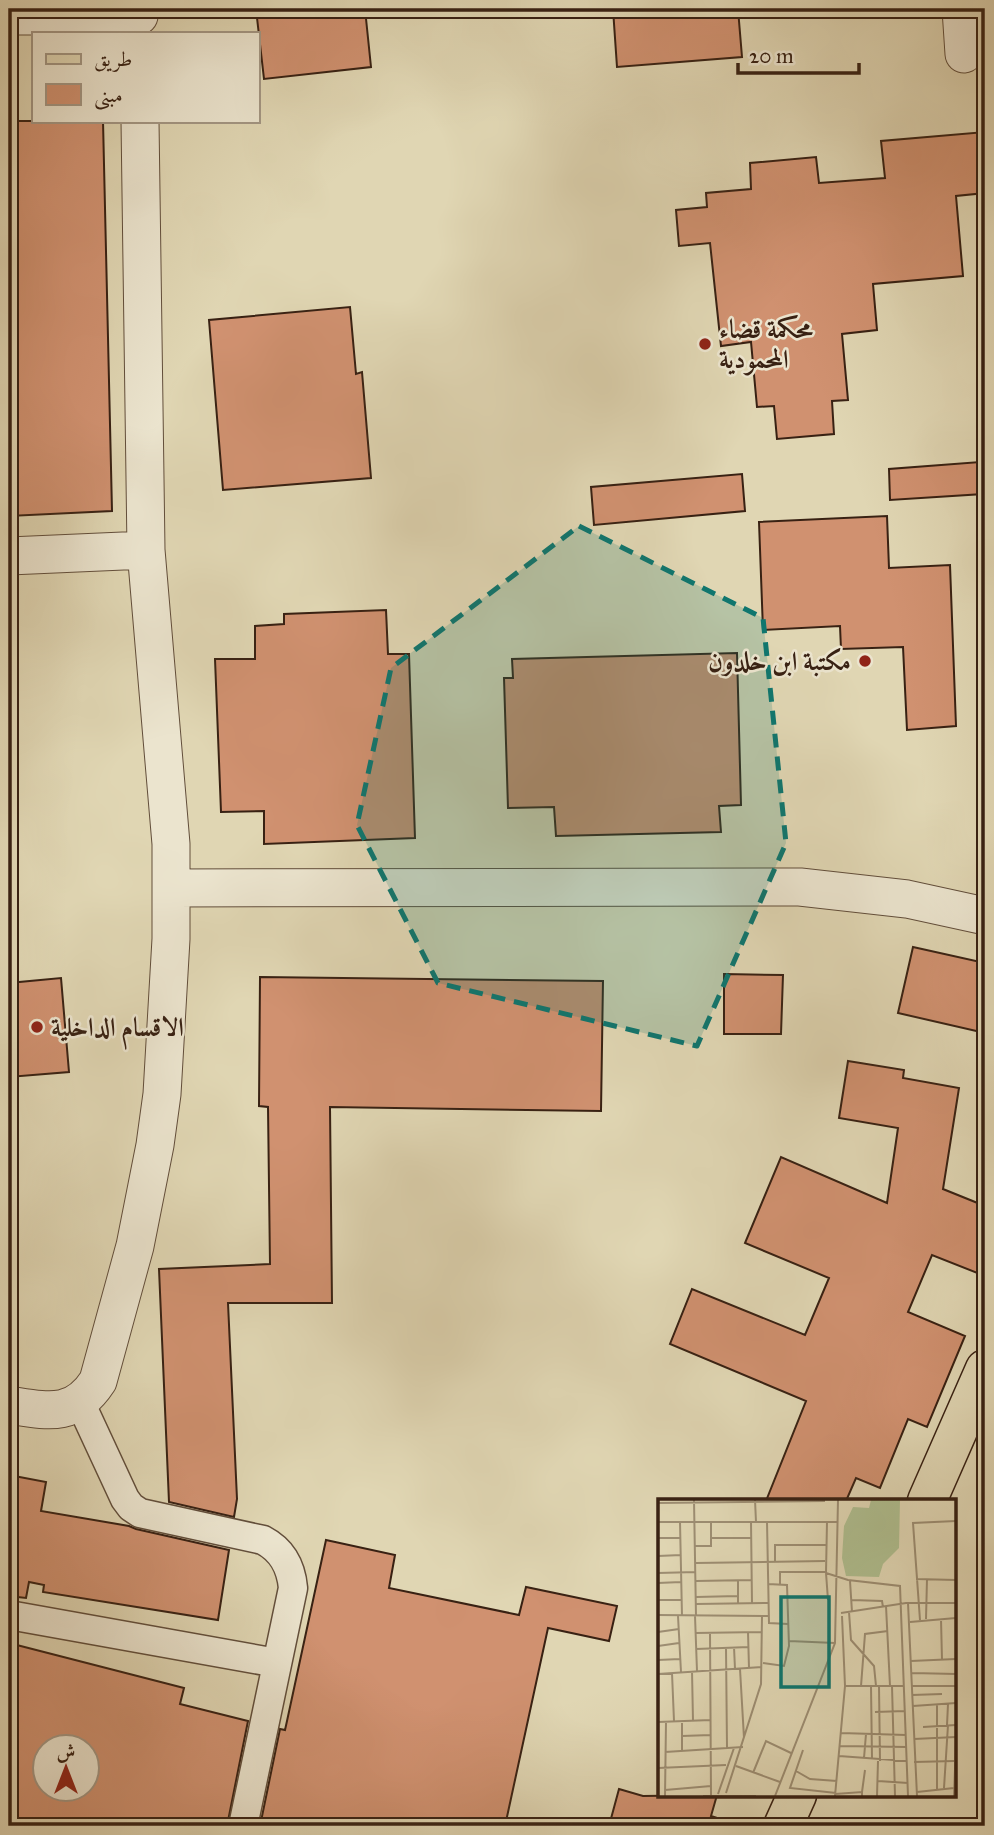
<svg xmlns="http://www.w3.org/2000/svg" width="994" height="1835" font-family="'IM FELL Great Primer',Amiri,serif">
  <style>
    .building { fill: #d09170; stroke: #382113; stroke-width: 2; fill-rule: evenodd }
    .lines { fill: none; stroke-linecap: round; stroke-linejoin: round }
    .pedestrian-casing { stroke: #624e3b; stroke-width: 31 }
    .minor-casing { stroke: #624e3b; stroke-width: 39 }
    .primary-casing { stroke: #382113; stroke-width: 41 }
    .pedestrian { stroke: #ebe4ce; stroke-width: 28 }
    .minor { stroke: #ebe4ce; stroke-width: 37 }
    .primary { stroke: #e0d6b3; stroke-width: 38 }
    .marked { fill: #0f766e; fill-opacity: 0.2; stroke: #0f766e; stroke-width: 5; stroke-dasharray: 14 9; stroke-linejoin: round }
    .poi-dot { fill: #8f2418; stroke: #ebe4ce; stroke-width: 2.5 }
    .labels { text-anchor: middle; stroke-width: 5; stroke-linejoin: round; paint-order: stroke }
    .poi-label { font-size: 26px; font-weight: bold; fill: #382113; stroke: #ebe4ce; text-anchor: start }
    .inset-road { fill: none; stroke: #9d8e73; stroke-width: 2 }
    .view { fill: #0f766e; fill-opacity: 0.15; stroke: #0f766e; stroke-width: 3.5 }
    .inset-edge { fill: none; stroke: #382113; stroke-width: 3.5 }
  </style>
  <rect width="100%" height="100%" fill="#e0d6b3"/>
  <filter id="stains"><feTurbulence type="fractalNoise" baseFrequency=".00286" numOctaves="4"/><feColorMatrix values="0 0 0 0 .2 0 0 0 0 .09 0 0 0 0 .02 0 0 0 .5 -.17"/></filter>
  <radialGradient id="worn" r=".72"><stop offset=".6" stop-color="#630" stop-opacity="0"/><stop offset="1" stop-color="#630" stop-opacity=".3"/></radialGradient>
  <!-- building -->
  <path class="building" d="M256 9H365L371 67 264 79Z
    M613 9H738L742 57 617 67Z
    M9 121H103L112 511 9 516Z
    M985 132V193L956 196 963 276 873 284 877 330 842 334 848 400 832 401 834 434 777 439 774 406 757 407 751 342 721 346 710 243 679 246 676 210 707 207 706 193 751 189 750 163 816 157 819 183 885 178 881 141Z
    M350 307 356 374 362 372 371 478 223 490 209 320Z
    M980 462 983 494 890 500 889 469Z
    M742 474 745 511 594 525 591 487Z
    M887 516 889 568 950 565 956 726 907 730 903 647 841 649 840 626 763 630 759 522Z
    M386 610 388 654H409L415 838 264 844V811L221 812 215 659H255V626L284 624V614Z
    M737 653 741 805 719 806 721 832 556 836 554 807 508 808 504 678H513L512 659Z
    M913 947 985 963V1033L898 1013Z
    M724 974 783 975 781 1034H724Z
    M260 977 603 981 601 1111 330 1107 332 1303H228L237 1499 234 1517 169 1502 159 1269 270 1264 268 1107 259 1106Z
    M61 978 69 1072 9 1077V983Z
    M848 1061 904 1070 903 1078 959 1088 943 1189 985 1206V1276L932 1255 908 1312 965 1336 927 1427 908 1419 880 1488 856 1478 846 1501H766L806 1401 670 1344 692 1289 805 1335 829 1278 745 1243 781 1157 887 1203 898 1128 839 1118Z
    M9 1475 46 1482 41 1511 129 1526 136 1529 229 1550 218 1620 43 1592 44 1585 29 1582 26 1598 9 1596Z
    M326 1540 395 1555 389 1588 519 1615 526 1587 617 1606 609 1641 548 1628 505 1826H260L280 1729 285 1730 287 1721Z
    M9 1643 184 1688 180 1704 248 1721 227 1826H9ZM46 1747H88V1789H46Z
    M619 1789 643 1796 717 1795 711 1816 717 1818 715 1826H609Z"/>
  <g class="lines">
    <!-- pedestrian casing -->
    <g class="pedestrian-casing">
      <path id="pedestrian" d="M80 1402 125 1499 131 1507 140 1513 263 1540C282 1550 291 1566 293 1588L243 1826
        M9 1615 277 1663"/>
    </g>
    <!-- minor casing -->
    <g class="minor-casing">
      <path id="minor" d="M961 9 964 54
        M9 16H139
        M9 556 146 550
        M172 888 800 887 907 899 985 916
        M9 1405C48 1411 74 1418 98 1381L135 1246 155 1145 162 1094 171 939V844L146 550 140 121"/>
    </g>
    <!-- primary casing -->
    <g class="primary-casing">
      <path id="primary" d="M927 1501 985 1369
        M783 1826 797 1795"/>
    </g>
    <!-- pedestrian -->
    <use href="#pedestrian" class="pedestrian"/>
    <!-- minor -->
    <use href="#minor" class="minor"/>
    <!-- primary -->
    <use href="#primary" class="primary"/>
  </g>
  <!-- marked area -->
  <path class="marked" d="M579 526 763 618 786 843 697 1046 438 983 357 825 391 668Z"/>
  <!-- markers -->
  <g class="poi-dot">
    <circle cx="705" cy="344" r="7"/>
    <circle cx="865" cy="661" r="7"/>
    <circle cx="37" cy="1027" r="7"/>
  </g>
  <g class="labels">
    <!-- poi labels -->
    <g class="poi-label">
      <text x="719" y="338">محكمة قضاء<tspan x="719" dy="30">المحمودية</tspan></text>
      <text x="851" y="670" text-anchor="end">مكتبة ابن خلدون</text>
      <text x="51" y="1036">الاقسام الداخلية</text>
    </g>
  </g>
  <!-- overview -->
  <g transform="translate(658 1499)">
    <rect width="298" height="298" fill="#e0d6b3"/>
    <path d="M213 1H242L241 49 225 65 221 78 188 77 184 59 186 27 195 8 211 9Z" fill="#afbe8f"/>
    <path class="inset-road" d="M36 1 38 117M97 1 98 23M0 4 167 2M0 23H179M22 23 24 117M93 23 94 104M109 23 111 124 130 125M169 23 168 74 190 81 242 87 250 297M0 39H22M53 39H93M37 47H53V23M0 57 23 56M117 62V46H168M38 64 167 62M0 74 38 73M168 74 170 101M258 80 298 81M80 81V104M38 82 94 81M192 82 194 113M0 84 23 83M122 85V73H167M38 98 80 97M0 101H24M194 101 224 102 225 108M250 104 259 297M38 105 110 104M228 107 232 187M191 113 193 141 216 167 218 187M183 114 248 104H298M0 116 111 117M20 117 23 173M37 117 39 172M268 120 269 80M283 120 284 161M262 121 255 24 298 22M252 123 298 119M0 133 21 130M90 133 91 169M37 134 103 133M52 134 53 296M131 142 177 144M0 147 21 144M76 148 77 170M68 149 69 249M38 150 91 148M0 161 22 160M253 162 298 160M105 164 126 167 131 147 129 86 110 85M82 170 86 239M34 172 35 222M14 174 16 222M254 174 298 175M0 175 104 168M187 187H246M203 187 207 135 230 132M213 187 214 260M221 187 222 262M234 187 237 297M254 187H298M254 196 284 195M255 207 298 204M217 213 247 212M24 222V252M0 223 53 221M289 226 290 205M265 228 298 226M183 234 248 236M24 237 53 236M256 240 298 238M182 247 249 248M145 251 132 289 178 294M7 253 85 248M181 257 249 262M206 259 208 235M256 263 296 262M78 267 122 283M0 269 68 266M138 272 152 280 179 282M95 274 108 242 133 254M220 282 250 284M286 289 290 226M279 290V206M7 291 53 287M204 293 207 271M259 293 296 289M68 294 103 185 104 117M60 295 76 249M177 295 204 293V297M7 297 8 223M45 297H98M117 297 177 144 180 1M177 297 187 187 184 117M219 297 220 262M296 297 298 243"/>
    <path class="view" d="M123 98H171V188H123Z"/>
    <rect width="298" height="298" class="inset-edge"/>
  </g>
  <!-- margin -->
  <rect width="994" height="1835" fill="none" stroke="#e0d6b3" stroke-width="35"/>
  <rect x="10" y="10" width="973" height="1814" fill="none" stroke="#382113" stroke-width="3.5"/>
  <rect x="18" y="18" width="959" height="1800" fill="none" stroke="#382113" stroke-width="2"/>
  <!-- legend -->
  <rect x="32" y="32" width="228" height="91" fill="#ebe4ce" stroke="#a39683" stroke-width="2"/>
  <rect x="46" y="54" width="35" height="10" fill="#e0d6b3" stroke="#a39683" stroke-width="2"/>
  <text x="94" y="66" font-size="21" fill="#382113">طريق</text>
  <rect x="46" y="84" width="35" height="21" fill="#d09170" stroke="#a39683" stroke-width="2"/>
  <text x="94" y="102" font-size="21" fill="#382113">مبنى</text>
  <!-- north arrow -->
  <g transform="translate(66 1768)"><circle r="33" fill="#ebe4ce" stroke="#a39683" stroke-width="2"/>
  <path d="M0-5L12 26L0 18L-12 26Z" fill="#8f2418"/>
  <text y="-10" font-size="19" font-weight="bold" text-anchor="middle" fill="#382113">ش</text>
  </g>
  <!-- scale -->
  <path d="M738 63v10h121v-10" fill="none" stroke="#382113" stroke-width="3.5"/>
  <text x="749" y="63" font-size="21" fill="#382113" stroke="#ebe4ce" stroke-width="5" paint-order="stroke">20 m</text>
  <rect width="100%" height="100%" filter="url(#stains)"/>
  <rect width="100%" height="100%" fill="url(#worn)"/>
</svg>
